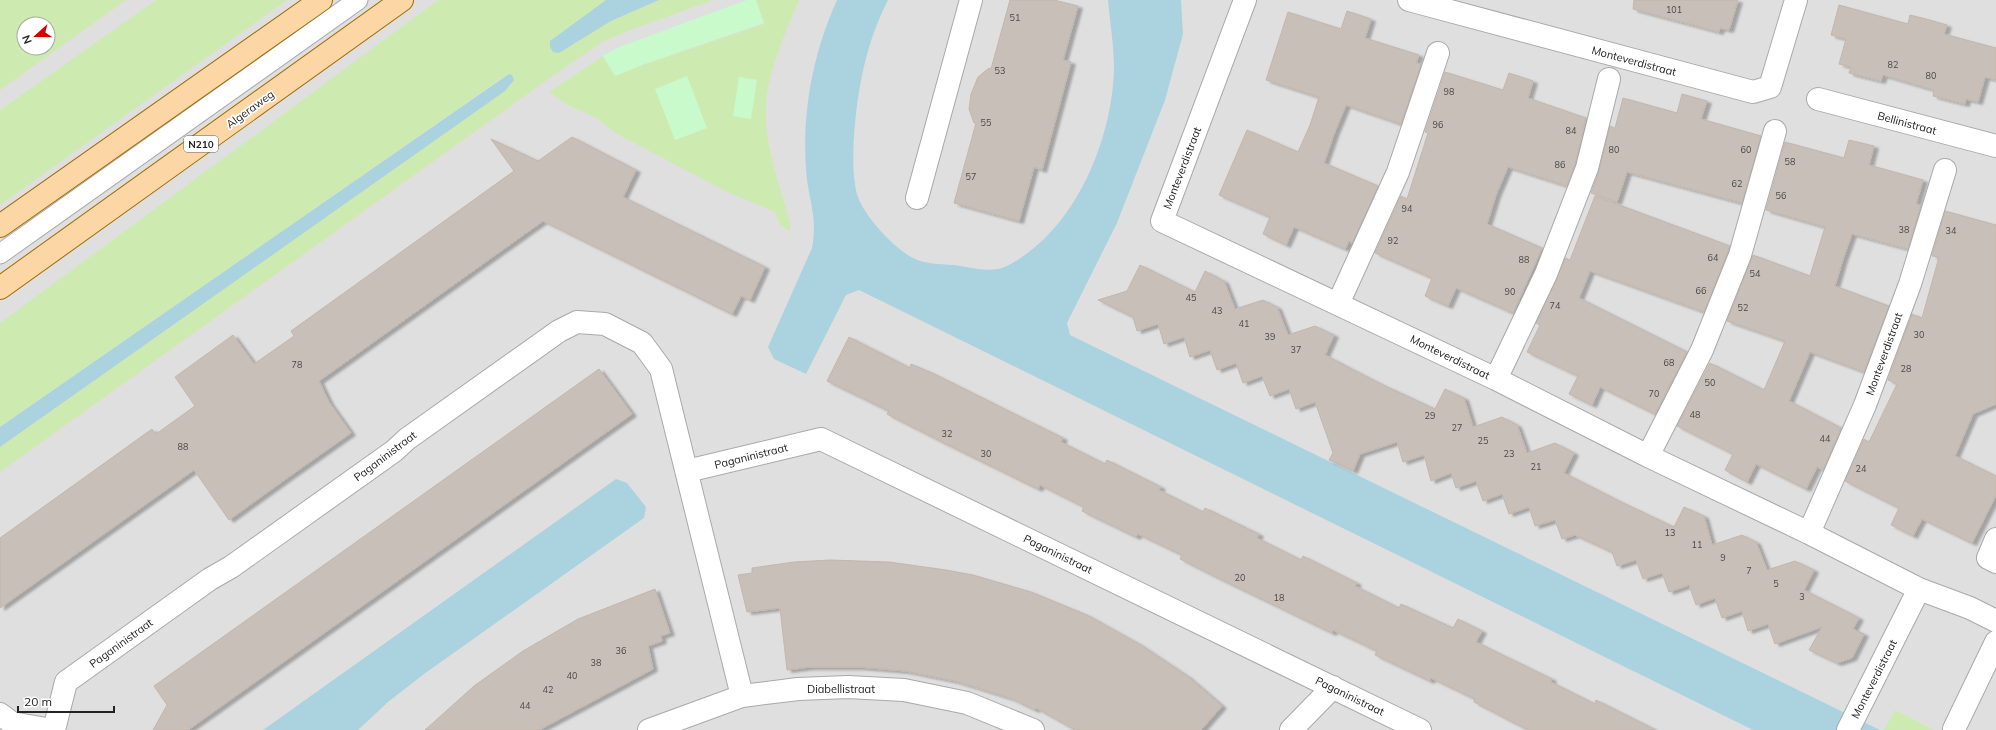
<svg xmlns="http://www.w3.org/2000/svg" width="1996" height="730" font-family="Mulish,sans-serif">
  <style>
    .residential { fill: #e0dfdf; fill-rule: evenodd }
    .grass { fill: #cdebb0; fill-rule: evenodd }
    .park { fill: #c8facc }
    .water { fill: #aad3df }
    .building { fill: #c7bfb8; stroke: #c4b6ab; filter: url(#shadow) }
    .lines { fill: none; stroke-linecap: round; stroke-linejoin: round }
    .service-casing { stroke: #a9a9a9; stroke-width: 21 }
    .minor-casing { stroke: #a9a9a9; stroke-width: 24 }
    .primary-casing { stroke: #a06b00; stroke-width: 24 }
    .service { stroke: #fff; stroke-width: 19 }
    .minor { stroke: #fff; stroke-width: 22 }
    .primary { stroke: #fcd6a4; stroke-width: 22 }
    .labels { text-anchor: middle; stroke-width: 3.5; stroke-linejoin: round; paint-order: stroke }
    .number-label { font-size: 9px; fill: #4b4948 }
    .shield { fill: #fff; stroke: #646464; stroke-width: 1 }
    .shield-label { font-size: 10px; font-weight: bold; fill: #222 }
    .street-label { font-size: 11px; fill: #222; stroke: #fff }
  </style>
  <defs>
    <filter id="shadow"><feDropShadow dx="4.5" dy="2.5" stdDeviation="1" flood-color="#0004"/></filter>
  </defs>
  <rect width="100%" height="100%" fill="#f2efe9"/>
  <!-- residential -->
  <path class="residential" d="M0 0H1996V730H0ZM24 24H48V48H24Z"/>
  <!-- grass -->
  <path class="grass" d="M0 0H126L0 90ZM24 24H48V48H24Z
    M156 0H287L0 205V110Z
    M438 0H606L550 41 611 21 659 0H713L625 32 602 42 554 75 0 472V447L510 86 508 74 0 427V323Z
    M756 0H799C787 29 767 74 766 105 764 145 780 185 790 223V231L780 225 775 212 725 191 617 134 595 117 567 105 549 92 603 56 615 76 642 65 764 24Z
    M1895 710 1934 730H1884Z"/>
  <!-- park -->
  <path class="park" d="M747 0H756L764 23 642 65 615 76 603 56 619 47Z
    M687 76 707 128 675 140 655 89Z
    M739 77 757 80 751 119 733 116Z"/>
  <!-- water -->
  <path class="water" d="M606 0H659L611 21 559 53 553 52 550 47V41Z
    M837 0H888C871 33 862 68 857 105 854 129 850 174 858 197 865 217 894 248 913 258 924 264 940 264 953 265 971 267 990 274 1007 266 1075 231 1112 141 1114 69 1114 46 1110 22 1108 0H1181L1183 34 1165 100 1117 223 1067 323 1070 335 1880 730H1753L859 290 846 295 806 374 774 359 768 347 812 248C818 216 808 199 806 170 802 111 813 53 837 0Z
    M509 74 512 75 514 80 505 91 0 447V427Z
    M616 479 627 483 646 507 644 518 424 674 388 702 358 730H263Z"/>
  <!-- building -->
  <path class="building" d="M1010 0H1054L1078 6 1063 60 1071 62 1042 170 1034 167 1019 221 954 203 976 123H974L969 109 971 94 978 77 989 68 991 69Z
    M1634 0H1738L1729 30 1720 28 1719 32 1633 9Z
    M1839 5 1908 24 1910 15 1926 19 1947 25 1944 34 1996 48V80L1985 77 1978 102 1966 99 1965 104 1933 96 1934 90 1883 75 1881 81 1849 73 1851 67 1839 64 1846 39 1831 35Z
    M1347 11 1371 19 1365 38 1419 55 1416 63 1421 64 1401 124 1346 105 1334 134 1324 163 1378 186 1352 243 1349 241 1345 249 1294 227 1286 245 1263 234 1270 217 1219 195 1247 130 1298 152 1310 125 1319 97 1266 80 1288 12 1341 29Z
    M1445 72 1503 90 1509 73 1533 81 1528 98 1586 118 1575 164 1567 186 1508 167 1496 195 1487 224 1542 248 1513 313 1456 288 1448 306 1436 301 1425 296 1432 278 1375 253 1401 196 1407 199 1428 133 1425 132Z
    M1682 94 1707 101 1701 119 1761 136 1742 203 1627 172 1617 202 1591 193 1599 171 1610 126 1615 128 1623 98 1677 113Z
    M572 137 636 170 623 197 765 267 750 300 741 296 732 314 543 221 319 381 329 402 351 433 290 476 229 520 194 470 0 608V538L152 429 156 434 195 406 175 377 233 335 254 364 294 336 291 331 514 171 491 139 538 161Z
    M1849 140 1874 146 1869 165 1923 180 1916 204 1921 205 1908 249 1852 234 1843 259 1835 286 1889 306 1864 372 1810 352 1789 401 1841 428 1823 470 1817 467 1806 489 1756 464 1747 482 1725 470 1733 454 1677 426 1710 363 1764 390 1785 341 1727 321 1753 255 1810 276 1825 227 1766 210 1785 142 1844 158Z
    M1595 196 1730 246 1704 312 1590 271 1579 298 1687 352 1655 414 1600 387 1592 405 1569 394 1578 376 1527 352 1540 325 1536 323 1565 258 1570 260Z
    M1945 211 1996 225V404L1973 414 1955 456 1996 476V495L1972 543 1922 519 1913 536 1891 525 1899 508 1845 481 1864 439 1869 442 1897 384 1888 380 1912 314 1922 318 1939 257 1932 256Z
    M1140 265 1195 292 1205 271 1224 281 1235 309 1263 300 1277 307 1288 335 1315 326 1334 335 1325 355 1379 383 1435 409 1445 389 1464 398 1473 427 1502 417 1517 425 1527 453 1555 443 1574 453 1564 473 1619 501 1674 527 1684 507 1704 516 1712 545 1742 535 1756 542 1767 570 1795 561 1814 570 1804 590 1859 618 1853 629 1864 634 1852 658 1837 663 1809 650 1822 627 1775 644 1768 624 1748 631 1742 611 1722 618 1715 598 1696 605 1689 585 1669 592 1662 573 1643 579 1636 560 1617 566 1612 552 1575 535 1562 539 1555 520 1535 526 1529 507 1509 514 1502 494 1483 501 1476 481 1456 488 1451 473 1431 481 1424 455 1403 462 1397 442 1360 454 1353 471 1329 460 1333 453 1315 402 1296 409 1289 389 1270 396 1262 376 1243 383 1236 363 1217 370 1210 350 1190 357 1184 337 1164 344 1158 324 1137 331 1133 317 1098 300 1127 291Z
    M849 337 910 368 911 364 932 373 1063 438 1061 442 1105 464 1107 460 1161 487 1159 490 1203 512 1205 508 1259 534 1257 538 1301 560 1303 556 1357 583 1355 586 1399 608 1401 604 1453 628 1458 619 1482 631 1476 642 1552 679 1551 682 1595 704 1596 700 1656 730H1528L1474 702 1475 699 1431 678 1430 681 1375 655 1377 651 1333 630 1332 633 1216 577 1180 559 1182 555 1138 534 1136 537 1082 511 1084 507 1040 485 1038 489 940 441 887 414 889 411 827 381Z
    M599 369 632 414 188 730H153L167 705 154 686Z
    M830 560 889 562 946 570 973 575 1031 592 1087 615 1139 644 1187 676 1222 706 1201 730H1075L1036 708 1035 710 1010 698 955 681 906 671 859 667H810L787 670 780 608 747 612 738 575 752 573V568L794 562Z
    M655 589 670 633 661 636 662 641 648 646 653 669 539 730H425L474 686 523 651 578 619Z"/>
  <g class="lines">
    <!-- service casing -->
    <g class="service-casing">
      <path id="service" d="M0 254 358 0"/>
    </g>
    <!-- minor casing -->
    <g class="minor-casing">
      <path id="minor" d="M1245 0 1162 221 1496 379 1648 456 1809 533 1919 589 1848 730
        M1409 0 1753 92 1770 87 1796 0
        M1818 99 1996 146
        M917 198 971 0
        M1338 304 1398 172 1438 53
        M1496 379 1546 274 1587 168 1609 79
        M1648 456 1702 350 1740 255 1775 131
        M687 471 821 439 1420 730
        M1809 533 1865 405 1910 284 1945 170
        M1996 539 1988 558 1996 562
        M1919 589 1970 608 1996 621
        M0 714 12 723 52 730
        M1954 729 1996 642
        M54 730 66 682 210 579 231 567 394 451 407 439 559 331 577 322 605 324 642 343 661 369 742 696
        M649 730 742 696 798 689 848 687 904 690 967 703 1033 730
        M1291 730 1333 687"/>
    </g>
    <!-- primary casing -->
    <g class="primary-casing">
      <path id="primary" d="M0 226 321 0
        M0 288 402 0"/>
    </g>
    <!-- service -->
    <use href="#service" class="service"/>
    <!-- minor -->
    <use href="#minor" class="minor"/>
    <!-- primary -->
    <use href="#primary" class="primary"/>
  </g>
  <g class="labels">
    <!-- number labels -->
    <g class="number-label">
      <text x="1674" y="13">101</text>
      <text x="1015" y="21">51</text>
      <text x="1893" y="68">82</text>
      <text x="1000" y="74">53</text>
      <text x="1931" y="79">80</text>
      <text x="1449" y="95">98</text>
      <text x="986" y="126">55</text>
      <text x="1438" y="128">96</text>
      <text x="1571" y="134">84</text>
      <text x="1614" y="153">80</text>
      <text x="1746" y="153">60</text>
      <text x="1790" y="165">58</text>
      <text x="1560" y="168">86</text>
      <text x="971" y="180">57</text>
      <text x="1737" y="187">62</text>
      <text x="1781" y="199">56</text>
      <text x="1407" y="212">94</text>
      <text x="1904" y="233">38</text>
      <text x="1951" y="234">34</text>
      <text x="1393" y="244">92</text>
      <text x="1713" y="261">64</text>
      <text x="1524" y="263">88</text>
      <text x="1755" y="277">54</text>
      <text x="1701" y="294">66</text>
      <text x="1510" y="295">90</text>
      <text x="1191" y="301">45</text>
      <text x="1555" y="309">74</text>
      <text x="1743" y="311">52</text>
      <text x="1217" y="314">43</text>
      <text x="1244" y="327">41</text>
      <text x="1919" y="338">30</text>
      <text x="1270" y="340">39</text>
      <text x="1296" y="353">37</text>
      <text x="1669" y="366">68</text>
      <text x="297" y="368">78</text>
      <text x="1906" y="372">28</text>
      <text x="1710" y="386">50</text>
      <text x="1654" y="397">70</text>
      <text x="1695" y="418">48</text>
      <text x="1430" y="419">29</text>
      <text x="1457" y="431">27</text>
      <text x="947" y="437">32</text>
      <text x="1825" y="442">44</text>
      <text x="1483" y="444">25</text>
      <text x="183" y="450">88</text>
      <text x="986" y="457">30</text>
      <text x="1509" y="457">23</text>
      <text x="1536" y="470">21</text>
      <text x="1861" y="472">24</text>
      <text x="1670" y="536">13</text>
      <text x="1697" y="548">11</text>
      <text x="1723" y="561">9</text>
      <text x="1749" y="574">7</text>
      <text x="1240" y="581">20</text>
      <text x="1776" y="587">5</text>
      <text x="1802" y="600">3</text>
      <text x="1279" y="601">18</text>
      <text x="621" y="654">36</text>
      <text x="596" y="666">38</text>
      <text x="572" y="679">40</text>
      <text x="548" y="693">42</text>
      <text x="525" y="709">44</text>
    </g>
    <!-- shield labels -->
    <rect class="shield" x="184" y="136" width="34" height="16" rx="3"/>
    <g class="shield-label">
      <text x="201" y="148">N210</text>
    </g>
    <!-- street labels -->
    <g class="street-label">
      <text transform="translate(1634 61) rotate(15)" y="4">Monteverdistraat</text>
      <text transform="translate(250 109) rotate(-36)" y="4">Algeraweg</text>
      <text transform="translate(1907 123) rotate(15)" y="4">Bellinistraat</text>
      <text transform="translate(1182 168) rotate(-69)" y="4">Monteverdistraat</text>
      <text transform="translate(1884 354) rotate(-70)" y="4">Monteverdistraat</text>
      <text transform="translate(1450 357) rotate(26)" y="4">Monteverdistraat</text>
      <text transform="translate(385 456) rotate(-37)" y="4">Paganinistraat</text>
      <text transform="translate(751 456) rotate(-14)" y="4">Paganinistraat</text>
      <text transform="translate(1058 554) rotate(26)" y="4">Paganinistraat</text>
      <text transform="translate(121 643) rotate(-36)" y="4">Paganinistraat</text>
      <text transform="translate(1874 679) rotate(-63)" y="4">Monteverdistraat</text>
      <text x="841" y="693">Diabellistraat</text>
      <text transform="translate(1350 696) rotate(26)" y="4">Paganinistraat</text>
    </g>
  </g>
  <!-- north arrow -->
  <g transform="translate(36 36) rotate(249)"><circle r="19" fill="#ffffff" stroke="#a7a7a7"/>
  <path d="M0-3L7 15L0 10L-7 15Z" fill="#d40000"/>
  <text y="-6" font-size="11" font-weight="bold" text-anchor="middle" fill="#222222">N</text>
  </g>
  <!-- scale -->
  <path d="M18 706v6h96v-6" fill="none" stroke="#222222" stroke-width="2"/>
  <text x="24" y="706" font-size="12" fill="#222222" stroke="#ffffff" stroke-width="3" paint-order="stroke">20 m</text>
</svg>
